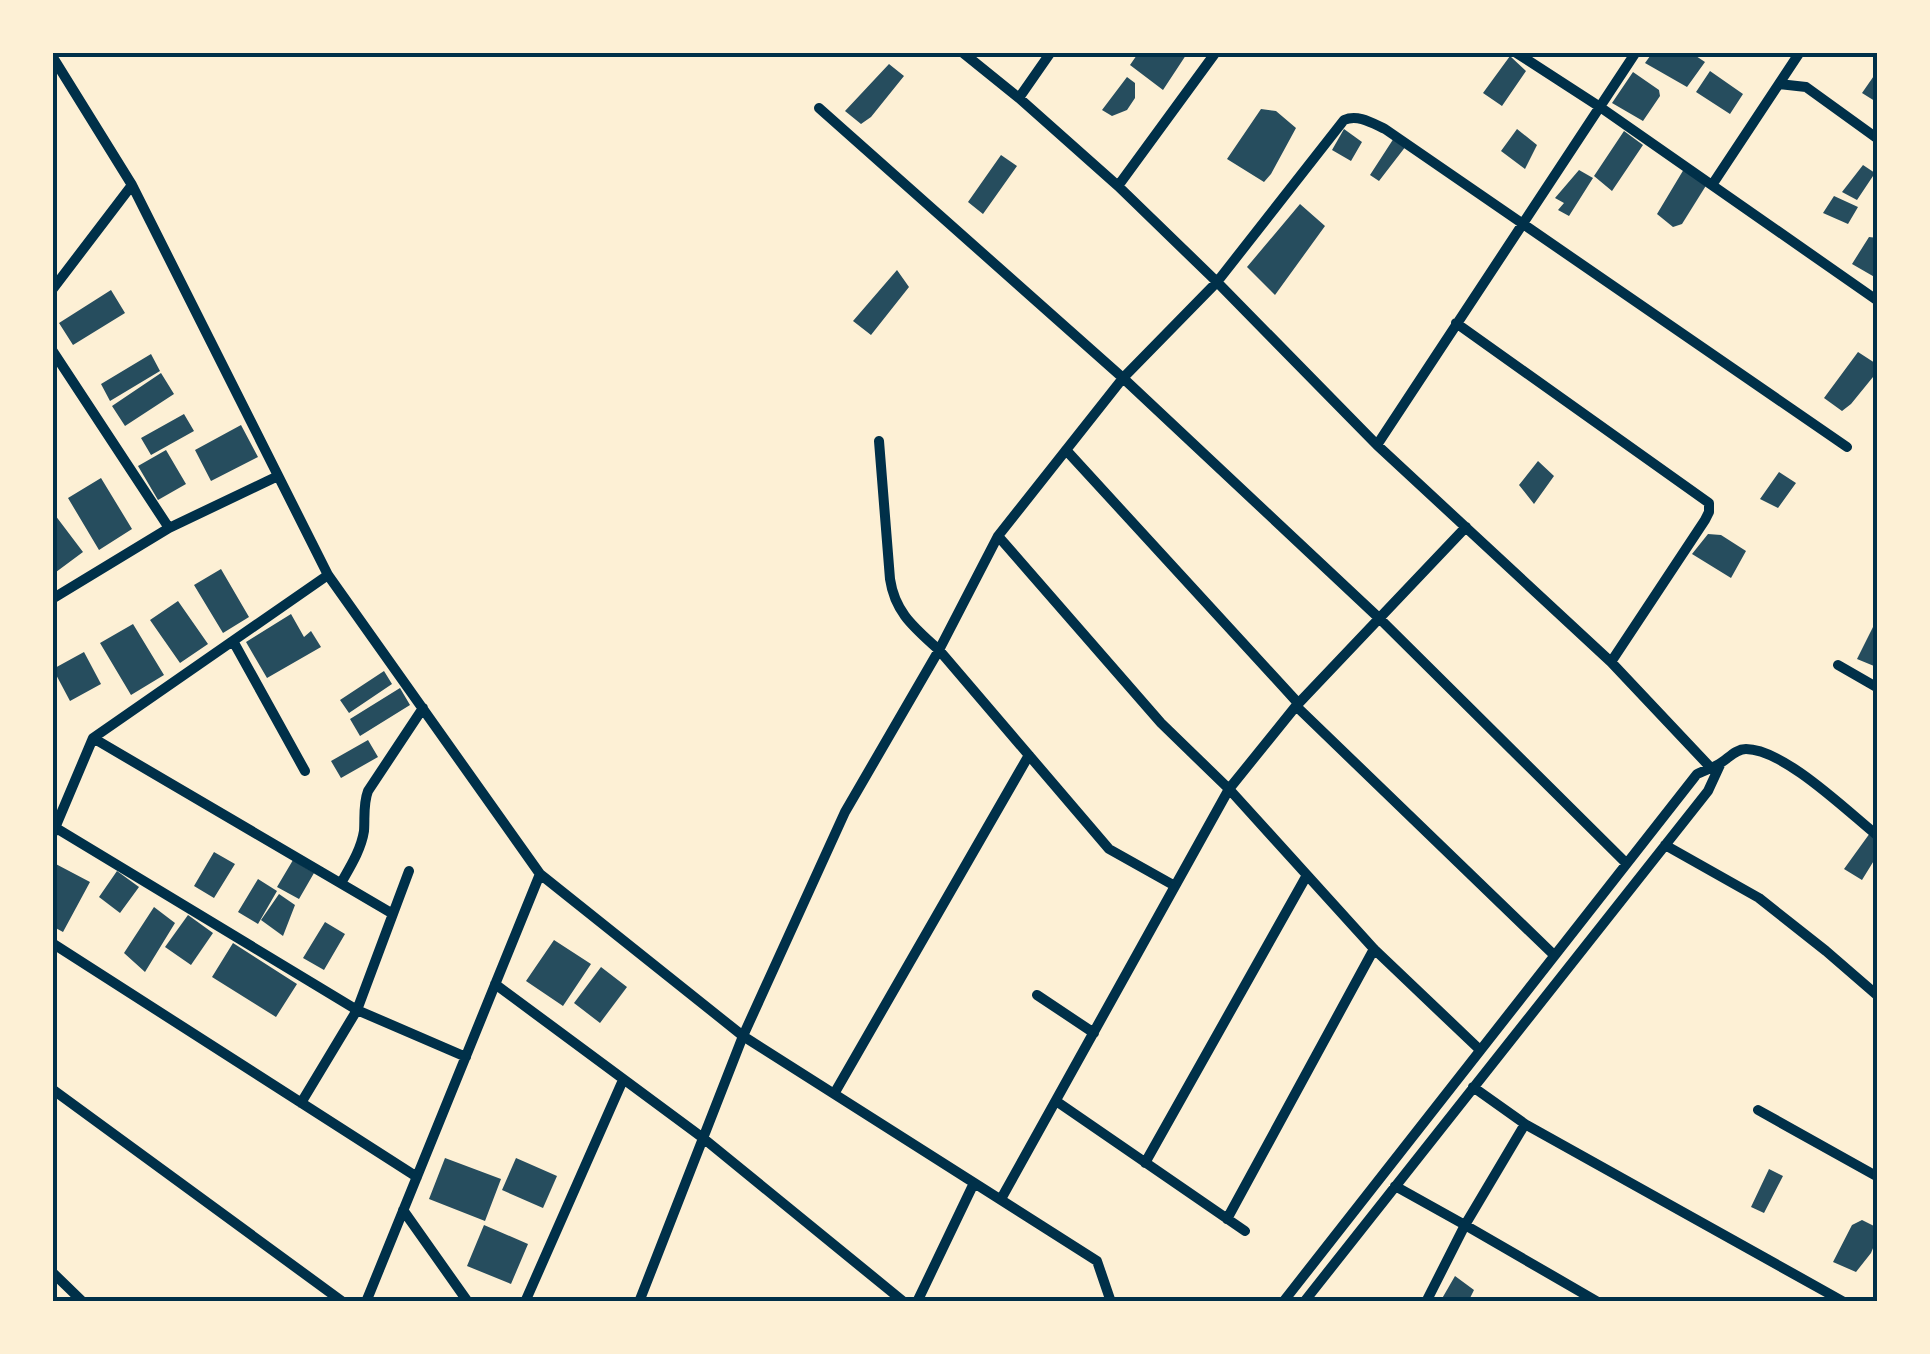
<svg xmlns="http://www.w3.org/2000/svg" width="1930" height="1354" font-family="'Noto Serif',serif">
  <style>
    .building { fill: #264d5e }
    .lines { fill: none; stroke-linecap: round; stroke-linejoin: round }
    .minor { stroke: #003049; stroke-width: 10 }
    .neatline { fill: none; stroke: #003049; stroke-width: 4 }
  </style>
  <rect width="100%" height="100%" fill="#fdf0d5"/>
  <!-- building -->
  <path class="building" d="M1139 52H1188L1163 90 1130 65Z
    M1653 52H1690L1705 62 1687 87 1645 63Z
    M1510 56 1526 71 1502 106 1483 93Z
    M889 64 904 76 871 117 861 124 845 111Z
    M1878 70V103L1862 93Z
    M1710 71 1743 94 1730 114 1696 92Z
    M1633 72 1659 90 1660 96 1643 121 1612 103Z
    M1127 77 1135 83V98L1127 110 1112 116 1102 110Z
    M1261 109 1276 111 1296 128 1271 174 1264 182 1227 159Z
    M1344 129 1362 142 1351 161 1332 150Z
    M1517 129 1537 145 1525 169 1501 151Z
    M1624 131 1643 145 1612 191 1594 176Z
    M1394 138 1406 146 1379 181 1370 175Z
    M1001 155 1017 166 983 214 968 202Z
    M1863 165 1875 173 1857 200 1842 192Z
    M1684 169 1707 184 1682 224 1673 227 1657 214Z
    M1579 170 1593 178 1569 216 1558 210 1564 203 1555 198Z
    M1834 196 1858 207 1848 224 1823 213Z
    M1300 204 1325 226 1275 295 1247 267Z
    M1869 237 1878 238V279L1852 264Z
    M897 270 909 287 871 335 853 321Z
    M111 290 125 313 73 345 59 323Z
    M1858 352 1875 363 1873 377 1851 404 1842 411 1824 398Z
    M151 354 160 371 110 401 101 384Z
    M161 373 174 394 125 426 112 406Z
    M184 414 194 431 151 455 141 438Z
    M241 425 258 457 211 481 195 450Z
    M166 450 186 484 158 500 138 466Z
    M1538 461 1554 476 1534 504 1519 485Z
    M1779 472 1796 483 1778 508 1760 499Z
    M101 478 132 529 99 550 68 498Z
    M55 515 83 552 52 575V517Z
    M1708 534 1721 535 1746 551 1731 578 1692 554Z
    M221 569 249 617 223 633 194 585Z
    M178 601 208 644 180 663 150 620Z
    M291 614 304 637 311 631 321 647 267 678 246 642Z
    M1878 617V658L1874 666 1857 659Z
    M133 624 164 675 131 695 100 643Z
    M84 652 101 684 70 701 53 669Z
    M384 671 392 684 349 713 340 700Z
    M400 688 410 705 360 736 350 719Z
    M368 740 378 757 341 778 331 761Z
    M1870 833 1878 839V854L1862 880 1844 869Z
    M214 852 235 864 214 898 194 886Z
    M293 860 314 873 299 899 277 887Z
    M52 862 90 882 63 932 52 926Z
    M117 871 139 887 120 913 99 897Z
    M258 879 277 891 258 924 238 912Z
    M279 894 295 905 283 936 261 920Z
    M154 907 175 923 145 972 124 953Z
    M188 915 213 933 191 965 165 947Z
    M325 922 345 934 324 970 303 958Z
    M554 940 591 964 563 1006 526 981Z
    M233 943 297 984 276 1017 212 977Z
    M601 967 627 987 600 1023 574 1003Z
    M445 1158 501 1179 485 1221 429 1199Z
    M516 1158 557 1176 543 1208 502 1190Z
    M1769 1169 1783 1176 1764 1213 1751 1207Z
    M1862 1220 1878 1228V1236L1871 1253 1856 1272 1833 1262 1852 1225Z
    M484 1225 528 1244 511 1284 467 1266Z
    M1455 1276 1474 1290 1468 1302H1440Z"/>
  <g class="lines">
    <!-- minor -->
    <path class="minor" d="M962 52 1019 98 1118 186 1217 282 1377 445 1611 662 1711 768
      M1515 52 1600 107 1878 301
      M52 56 132 185 328 575 540 874 743 1036 1097 1261 1111 1302
      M1779 84 1806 87 1878 139
      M1019 98 1051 52
      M819 108 1123 378 1380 619 1626 863
      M1712 185 1800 52
      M1118 186 1216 52
      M52 290 132 185
      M1456 323 1709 503V512L1705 520 1611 662
      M52 350 169 528 278 476
      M879 441 890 579C895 613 915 628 939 650L1109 849 1175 886
      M1377 445 1636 52
      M1066 450 1298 703
      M998 536 1161 723 1229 789 1374 949 1479 1049
      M52 599 169 528
      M233 641 305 771
      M1838 665 1878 688
      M1296 706 1554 955
      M93 738 393 914
      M56 828 357 1010 466 1057
      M52 835 93 738 328 575
      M1665 845 1759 898 1826 951 1878 996
      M341 883C350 867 361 850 364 831 365 817 363 804 368 791L423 708
      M52 943 417 1177
      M495 984 703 1138 904 1302
      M1037 995 1094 1033
      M1473 1087 1525 1124
      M52 1089 343 1302
      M834 1094 1029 755
      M1056 1101 1245 1231
      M301 1103 357 1010 409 871
      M1758 1110 1878 1177
      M1145 1163 1307 875
      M1395 1186 1465 1225 1525 1124 1844 1302
      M1001 1199 1229 789 1296 706 1466 527
      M403 1210 468 1302
      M1227 1219 1374 949
      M52 1272 83 1302
      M366 1302 540 874
      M525 1302 623 1080
      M639 1302 743 1036 845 812 939 650 998 536 1123 378 1217 282 1344 120C1358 114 1372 123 1385 129L1847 447
      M917 1302 974 1183
      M1283 1302 1697 774C1704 771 1712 768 1719 764 1728 759 1735 749 1746 749 1784 749 1848 812 1878 836
      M1304 1302 1708 791 1720 765
      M1426 1302 1465 1225 1598 1302"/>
  </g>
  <!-- border -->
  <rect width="1930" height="1354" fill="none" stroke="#fdf0d5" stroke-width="110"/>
  <rect x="55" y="55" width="1820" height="1244" class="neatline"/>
</svg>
